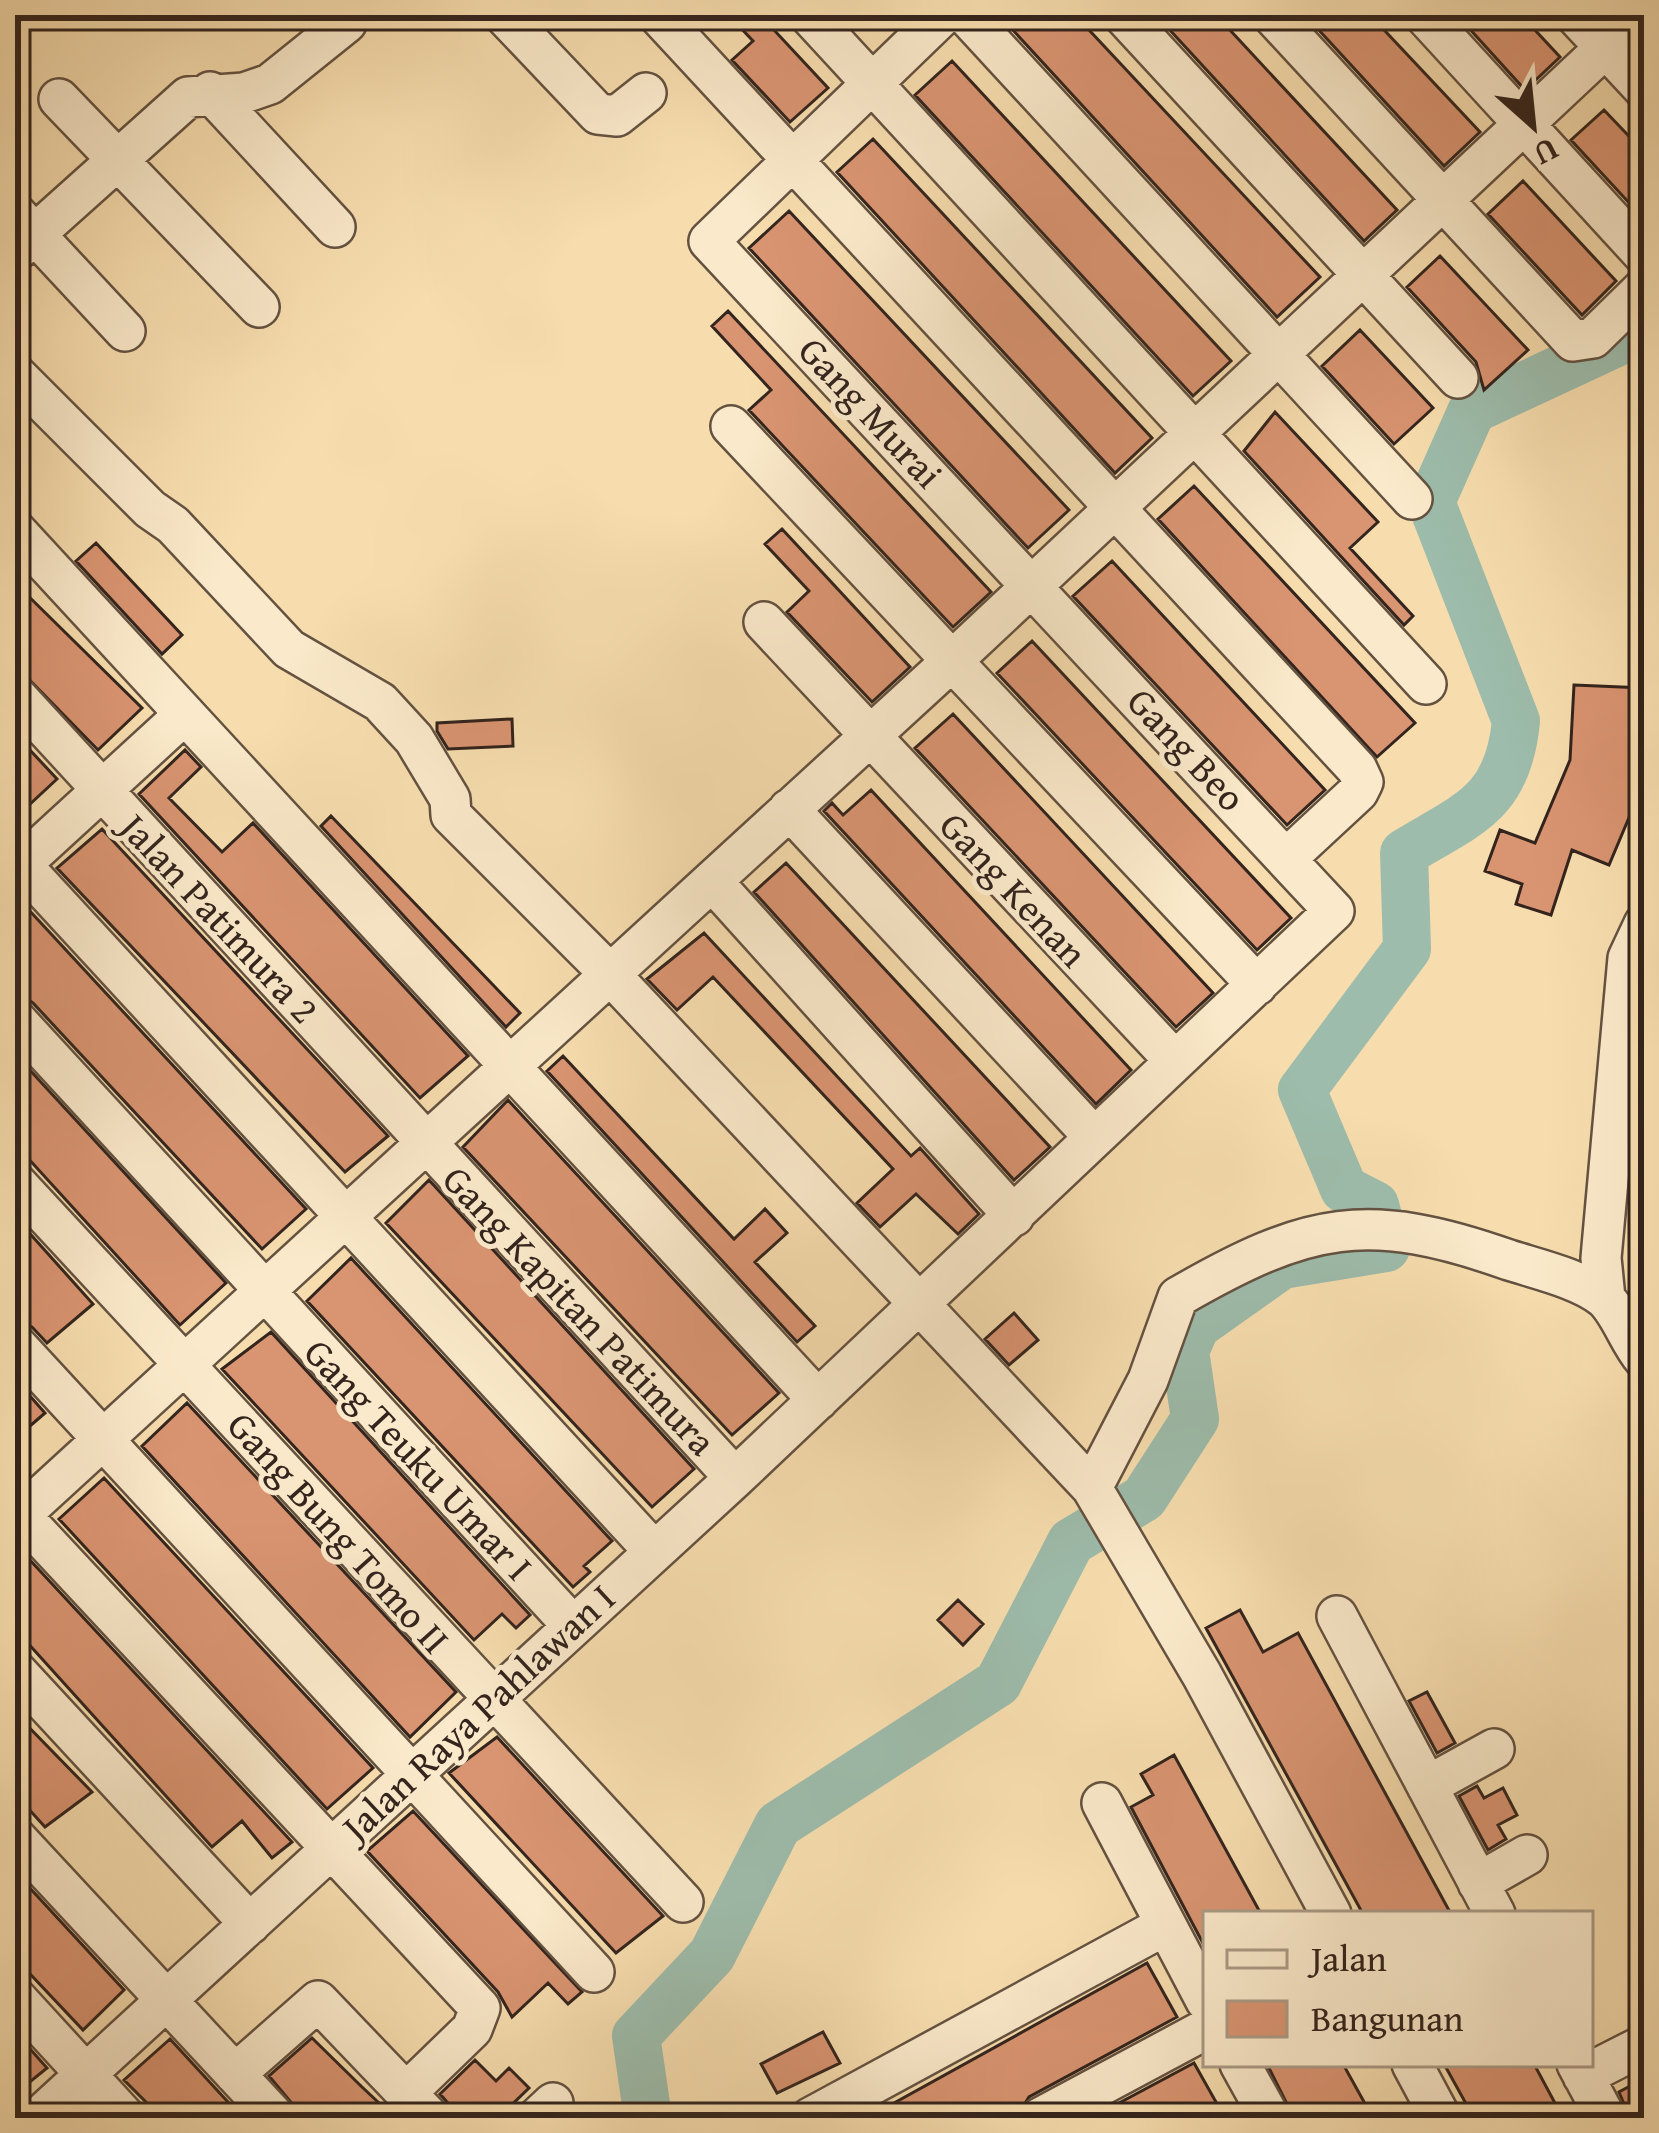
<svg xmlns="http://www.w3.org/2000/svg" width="1659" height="2133" font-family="'Gentium Book Plus',serif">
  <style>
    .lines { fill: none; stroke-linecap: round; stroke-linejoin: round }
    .river { stroke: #9dbcab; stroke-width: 48 }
    .building { fill: #d99471; stroke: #33241d; stroke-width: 3 }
    .minor-casing { stroke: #645241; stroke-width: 44 }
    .minor { stroke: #fae9ca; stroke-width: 39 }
    .labels { text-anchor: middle; stroke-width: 10; stroke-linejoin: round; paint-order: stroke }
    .street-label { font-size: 39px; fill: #33241d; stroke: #fae9ca }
  </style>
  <rect width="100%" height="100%" fill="#f7ddae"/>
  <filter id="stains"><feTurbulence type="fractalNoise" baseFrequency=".00167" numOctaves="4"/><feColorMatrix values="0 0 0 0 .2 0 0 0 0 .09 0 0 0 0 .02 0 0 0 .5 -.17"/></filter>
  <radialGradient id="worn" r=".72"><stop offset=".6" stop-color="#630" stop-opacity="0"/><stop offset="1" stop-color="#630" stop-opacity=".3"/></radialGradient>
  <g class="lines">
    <!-- river -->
    <path class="river" d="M648 2118 636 2036 712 1955 778 1825 998 1683 1071 1542 1144 1498 1195 1419 1185 1351 1196 1326 1282 1265 1386 1248 1375 1205 1344 1189 1302 1090 1407 949 1404 853C1468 814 1508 804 1516 721L1431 502 1472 410 1631 336 1644 341"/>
  </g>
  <!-- building -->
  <path class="building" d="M749 15H760L828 88 790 122 732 60 753 41 738 25Z
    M999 15H1075L1320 277 1277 317Z
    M1156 15H1216L1397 210 1364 241Z
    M1305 15H1370L1480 132 1444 166Z
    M1457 15H1521L1560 57 1525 90Z
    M952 61 1231 361 1193 396 915 95Z
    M1604 110 1644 152V219L1571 140Z
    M873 139 1152 438 1115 473 837 172Z
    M1523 181 1616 281 1582 315 1488 214Z
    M789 211 1069 510 1028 548 749 248Z
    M1440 256 1528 350 1484 390 1476 362 1407 287Z
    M728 311 991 592 953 627 749 410 771 390 712 326Z
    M1360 330 1433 408 1394 444 1322 366Z
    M1275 412 1378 522 1350 548 1413 616 1404 625 1244 451Z
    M1194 486 1415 723 1377 757 1158 519Z
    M782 529 910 667 872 702 787 612 809 591 765 544Z
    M96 543 182 635 162 654 76 561Z
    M1112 561 1325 790 1287 825 1073 596Z
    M15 583 142 708 98 750 15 665Z
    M1032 641 1291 918 1257 950 997 673Z
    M1574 685 1644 688V782L1609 865 1572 850 1551 915 1516 904 1522 884 1485 871 1500 830 1535 843 1570 760Z
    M953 714 1213 993 1176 1027 915 748Z
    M512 719 513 746 448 749 437 731V723Z
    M15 734 57 779 15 818Z
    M185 750 201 767 169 798 222 852 253 823 468 1056 420 1098 139 794Z
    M871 790 1131 1070 1096 1104 824 811 832 803 843 815Z
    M331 816 520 1013 506 1027 321 826Z
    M102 829 388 1136 345 1172 57 868Z
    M786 863 1050 1147 1014 1180 754 892Z
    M15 895 306 1209 262 1249 33 1003 15 991Z
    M704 933 911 1156 920 1148 979 1214 958 1234 916 1194 880 1227 857 1203 893 1169 713 977 677 1010 647 979Z
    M15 1054 226 1283 180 1325 15 1144Z
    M563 1056 734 1239 765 1209 787 1233 755 1262 815 1326 797 1342 547 1071Z
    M508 1100 779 1393 732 1435 463 1147Z
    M429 1180 694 1469 652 1507 386 1223Z
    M15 1217 93 1304 47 1343 32 1327 15 1321Z
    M351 1258 612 1541 584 1566 590 1572 573 1587 307 1301Z
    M1014 1313 1038 1340 1009 1365 985 1339Z
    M271 1332 530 1615 516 1628 502 1614 474 1640 222 1369Z
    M15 1379 45 1413 15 1439Z
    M187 1403 456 1692 410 1737 142 1446Z
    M104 1478 373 1768 327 1809 59 1519Z
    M15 1544 292 1842 272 1858 242 1821 212 1847 15 1629Z
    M958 1600 983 1624 963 1645 938 1620Z
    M1240 1610 1263 1652 1298 1633 1451 1914H1363L1206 1628Z
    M1427 1692 1455 1743 1437 1753 1409 1701Z
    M15 1713 92 1792 45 1827 15 1794Z
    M497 1737 663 1916 616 1953 449 1773Z
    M1174 1755 1261 1914H1206V1949L1131 1807 1153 1795 1141 1774Z
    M1477 1786 1484 1798 1503 1788 1517 1815 1498 1825 1506 1839 1488 1850 1459 1796Z
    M413 1811 582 1992 568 2004 548 1983 512 2017 498 1992 367 1851Z
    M15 1872 124 1990 83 2030 15 1958Z
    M1147 1963 1177 2017 1029 2097 1016 2118H867Z
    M15 2032 47 2068 31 2081 15 2063Z
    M823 2032 840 2063 777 2093 761 2064Z
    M312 2038 362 2087 395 2118H304L269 2076Z
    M170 2039 239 2114 243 2118H162L124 2080Z
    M475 2060 496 2081 509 2068 529 2088 498 2118H461L440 2094Z
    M1194 2063 1225 2118H1091Z
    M1267 2064H1343L1373 2118H1294Z
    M1444 2064H1534L1563 2118H1474Z
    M1634 2084 1644 2103V2118H1630L1619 2092Z"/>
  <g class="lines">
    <!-- minor casing -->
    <g class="minor-casing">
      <path id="minor" d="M504 15 598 114 617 116 646 93
        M658 15 1357 769 1363 782 1358 792 1288 857
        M809 15 1426 684
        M966 15 1412 499
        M1123 15 1458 378
        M1272 15 1573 341 1593 338 1644 288
        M1424 15 1644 255
        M1575 15 1644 89
        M210 92 335 227
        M59 99 259 307
        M15 213 125 331
        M15 252 188 97 244 93 270 84 346 23 345 15
        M15 374 150 509 173 525 289 649 380 702 414 739 450 799 451 815 607 971 1092 1488 1202 1675 1331 1914
        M731 426 1257 985
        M15 530 818 1400
        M764 622 1175 1061
        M15 695 735 1478
        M789 809 1094 1137
        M15 858 652 1549
        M15 870 185 714
        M712 881 1014 1216
        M15 1019 573 1626
        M15 1182 683 1902
        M1605 1298 1601 1258 1628 958 1644 924
        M15 1344 594 1972
        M1092 1488 1148 1380 1178 1297C1308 1222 1367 1210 1509 1260 1537 1269 1581 1279 1604 1298 1620 1312 1629 1342 1644 1359
        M15 1509 480 2008 472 2029 406 2093
        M15 1520 954 659 1640 15
        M1337 1616 1495 1914
        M15 1670 250 1924
        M1427 1786 1494 1749
        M1102 1803 1206 2001
        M15 1837 276 2118
        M1478 1883 1527 1855
        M15 1997 126 2118
        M1240 2064 1270 2118
        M1412 2064 1441 2118
        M1577 2064 1606 2118
        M235 2074 318 2001 430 2118
        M1583 2076 1644 2045
        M38 2118 735 1478 1334 911 709 241 943 15
        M537 2118 553 2103
        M810 2118 1164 1926
        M1040 2118 1206 2029"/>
    </g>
    <!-- minor -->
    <use href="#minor" class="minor"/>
  </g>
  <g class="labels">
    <!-- street labels -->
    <g class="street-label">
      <text transform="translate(871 412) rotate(47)" y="14">Gang Murai</text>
      <text transform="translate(1187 749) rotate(47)" y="14">Gang Beo</text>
      <text transform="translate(1014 889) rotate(47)" y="14">Gang Kenan</text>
      <text transform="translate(220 918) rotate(47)" y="14">Jalan Patimura 2</text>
      <text transform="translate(580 1310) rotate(47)" y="14">Gang Kapitan Patimura</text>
      <text transform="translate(419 1459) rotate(47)" y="14">Gang Teuku Umar I</text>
      <text transform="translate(339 1532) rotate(48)" y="14">Gang Bung Tomo II</text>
      <text transform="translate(478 1712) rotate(-43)" y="14">Jalan Raya Pahlawan I</text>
    </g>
  </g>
  <!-- margin -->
  <rect width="1659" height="2133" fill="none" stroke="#f7ddae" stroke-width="60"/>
  <rect x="18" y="18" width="1623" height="2097" fill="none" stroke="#33241d" stroke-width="6"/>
  <rect x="30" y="30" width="1599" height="2073" fill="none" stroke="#33241d" stroke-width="3"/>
  <!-- legend -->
  <rect x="1203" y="1911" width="390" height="156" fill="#fae9ca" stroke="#aa9a85" stroke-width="3"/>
  <rect x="1227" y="1950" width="60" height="18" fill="#fae9ca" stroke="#aa9a85" stroke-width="3"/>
  <text x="1311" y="1971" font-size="36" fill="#33241d">Jalan</text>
  <rect x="1227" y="2001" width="60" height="36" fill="#d99471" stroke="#aa9a85" stroke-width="3"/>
  <text x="1311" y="2031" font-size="36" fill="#33241d">Bangunan</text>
  <!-- north arrow -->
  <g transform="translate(1533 126) rotate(153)" stroke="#fae9ca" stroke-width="9" paint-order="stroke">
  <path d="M0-9L21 45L0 30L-21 45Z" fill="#33241d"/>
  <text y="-18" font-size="33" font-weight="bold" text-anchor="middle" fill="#33241d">U</text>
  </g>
  <rect width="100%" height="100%" filter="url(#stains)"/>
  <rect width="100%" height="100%" fill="url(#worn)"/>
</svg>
